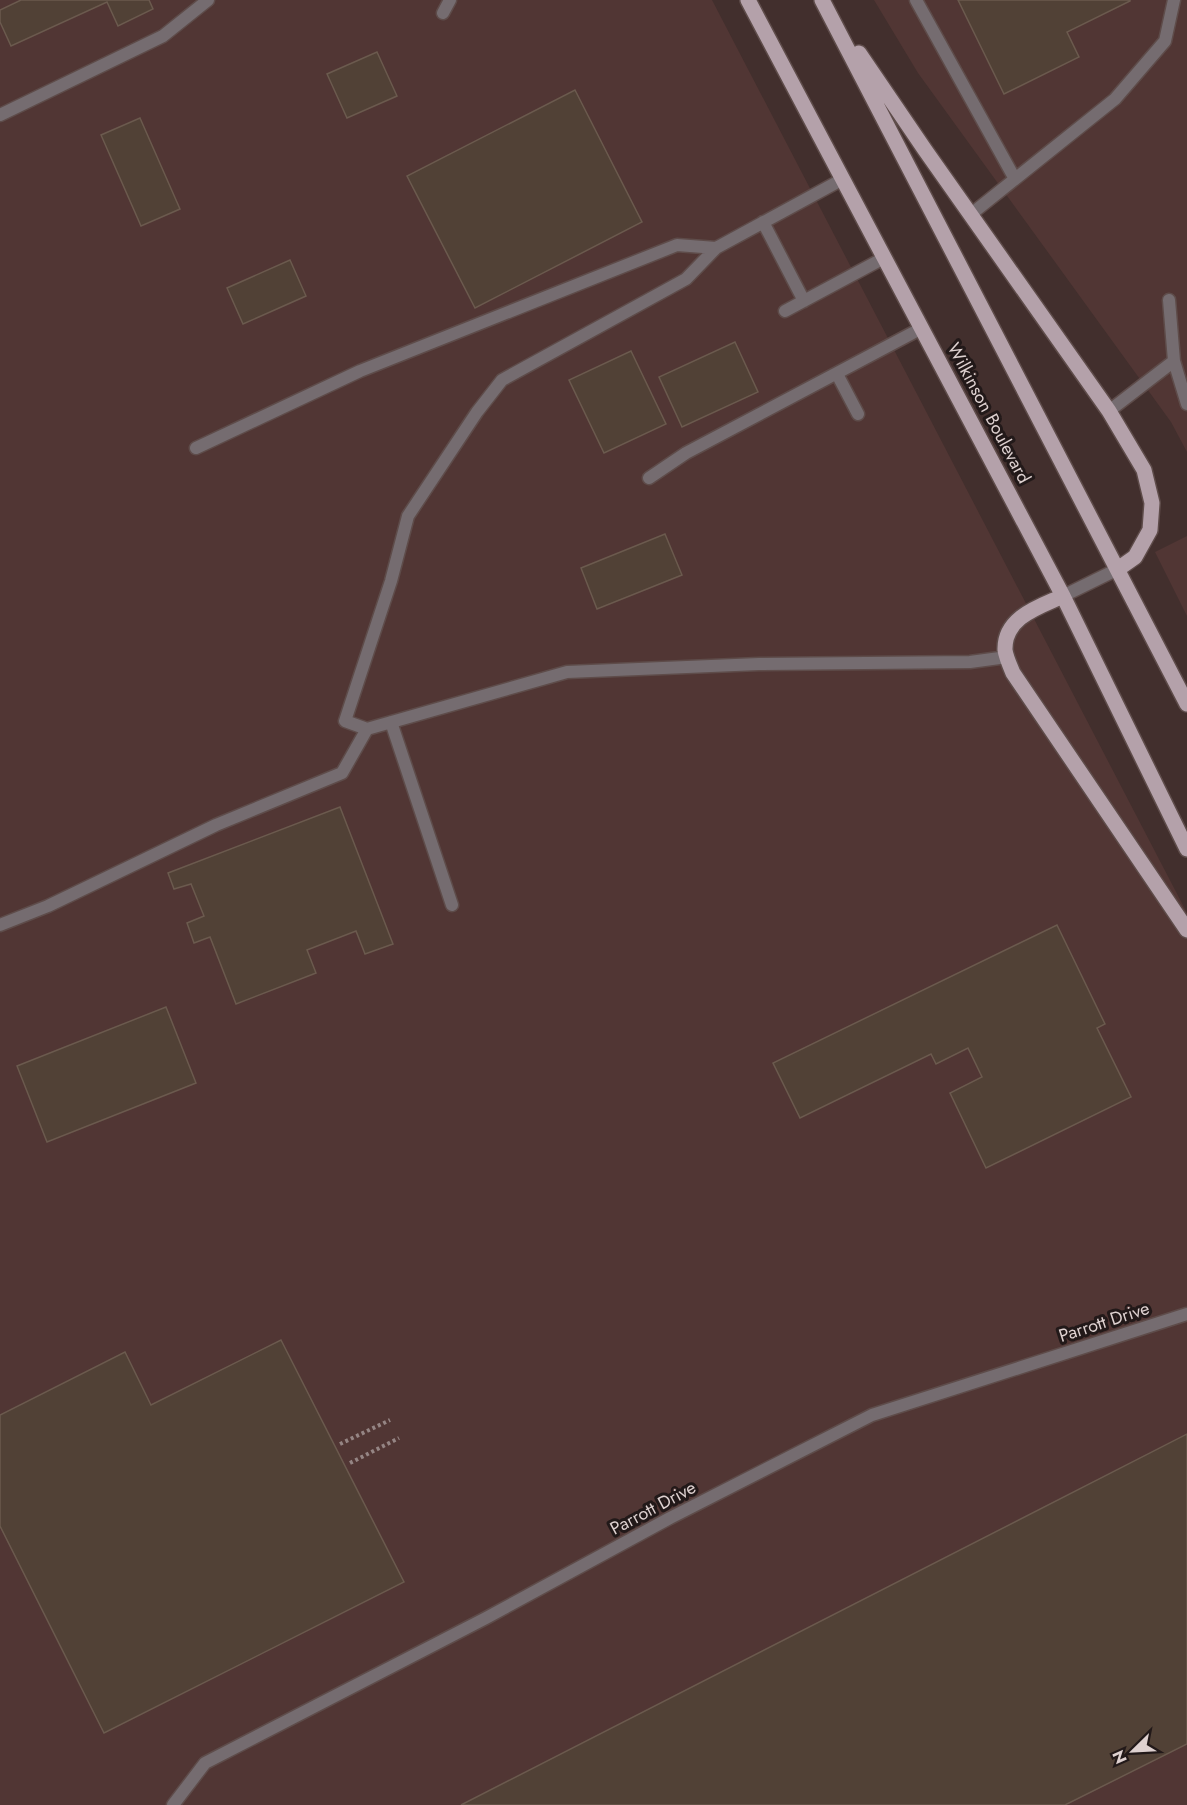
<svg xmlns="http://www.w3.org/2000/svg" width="1187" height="1805" font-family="Jost,sans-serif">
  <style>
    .built { fill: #513634 }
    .building { fill: #514136; stroke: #6b5a4e; stroke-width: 1.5 }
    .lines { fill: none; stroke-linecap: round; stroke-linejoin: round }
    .lane-casing { stroke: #5e4c4a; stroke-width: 15 }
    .street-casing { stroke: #5e4c4a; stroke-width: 15 }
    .primary-casing { stroke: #5e4c4a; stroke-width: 18 }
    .path { stroke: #958584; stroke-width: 4; stroke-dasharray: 3 3; stroke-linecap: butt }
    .lane { stroke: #756c70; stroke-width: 12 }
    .street { stroke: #756c70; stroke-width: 12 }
    .primary { stroke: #b4a1aa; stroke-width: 15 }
    .labels { text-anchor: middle; stroke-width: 6; stroke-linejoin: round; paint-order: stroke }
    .street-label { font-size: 18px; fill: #ded1d0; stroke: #221919 }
  </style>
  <rect width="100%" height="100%" fill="#422f2d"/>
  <!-- built -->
  <path class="built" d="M0 0H712L1187 913V1805H0Z
    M874 0H1187V452L1171 422 918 73Z
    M1187 536V616L1155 552Z"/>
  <!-- building -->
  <path class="building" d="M21 0H149L153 9 118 26 107 2 11 46 0 22V10Z
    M958 0H1130V1L1067 32 1079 57 1004 94Z
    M377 52 397 96 347 118 327 74Z
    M575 90 642 222 475 308 407 176Z
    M140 118 180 209 141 226 101 135Z
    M290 260 306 296 243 324 227 288Z
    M735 342 758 392 682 427 659 377Z
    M631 351 666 424 604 453 569 380Z
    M665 534 682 575 597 609 581 568Z
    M340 807 393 944 365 954 356 931 307 950 316 973 236 1004 210 937 194 943 187 923 204 916 191 884 174 889 168 873Z
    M1057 925 1105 1024 1097 1028 1131 1097 986 1168 950 1093 982 1077 968 1048 936 1064 931 1054 800 1118 773 1063Z
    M166 1007 196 1083 47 1142 17 1066Z
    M281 1340 404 1582 104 1733 0 1526V1415L125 1352 151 1405Z
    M1187 1434V1744L1065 1805H461Z"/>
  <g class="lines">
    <!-- lane casing -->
    <g class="lane-casing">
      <path id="lane" d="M916 0 1015 179
        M443 13 450 0
        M0 115 163 36 208 0
        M843 179 716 248 686 279 502 380 477 412 408 516 391 581 345 721 367 729 567 672 759 664 970 662 1007 657
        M970 215 1115 99 1165 41 1174 0
        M763 222 804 301
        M1169 300 1174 361
        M785 311 884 258
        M837 374 858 414
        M1109 411 1174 361 1187 404
        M196 448 360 371 677 245 716 248
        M649 478 686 453 922 328
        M391 722 452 905
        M0 925 48 906 216 825 342 773 367 729"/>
    </g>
    <!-- street casing -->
    <g class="street-casing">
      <path id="street" d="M1063 596 1118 569
        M173 1805 205 1763 486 1618 670 1518 872 1415 1187 1314"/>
    </g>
    <!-- primary casing -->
    <g class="primary-casing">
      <path id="primary" d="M748 0 1063 596 1187 849
        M822 0 1187 704
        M859 53 925 150 1109 411 1144 470 1152 503 1150 530 1135 557 1118 569
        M1063 596C1039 607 1004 617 1005 650 1006 657 1010 666 1013 673L1187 930"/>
    </g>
    <!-- path -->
    <path class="path" d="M340 1444 390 1420
      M350 1463 399 1438"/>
    <!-- lane -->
    <use href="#lane" class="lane"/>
    <!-- street -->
    <use href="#street" class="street"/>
    <!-- primary -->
    <use href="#primary" class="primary"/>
  </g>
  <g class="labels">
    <!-- street labels -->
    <g class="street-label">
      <text transform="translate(989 413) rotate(62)" y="6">Wilkinson Boulevard</text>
      <text transform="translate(1104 1322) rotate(-18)" y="6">Parrott Drive</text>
      <text transform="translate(653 1508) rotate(-28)" y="6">Parrott Drive</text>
    </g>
  </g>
  <!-- north arrow -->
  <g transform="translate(1133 1751) rotate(246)" stroke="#221919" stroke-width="4.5" paint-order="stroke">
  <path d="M0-4.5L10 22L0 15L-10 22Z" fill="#ded1d0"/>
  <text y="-9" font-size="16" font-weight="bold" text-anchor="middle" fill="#ded1d0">N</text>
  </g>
</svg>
